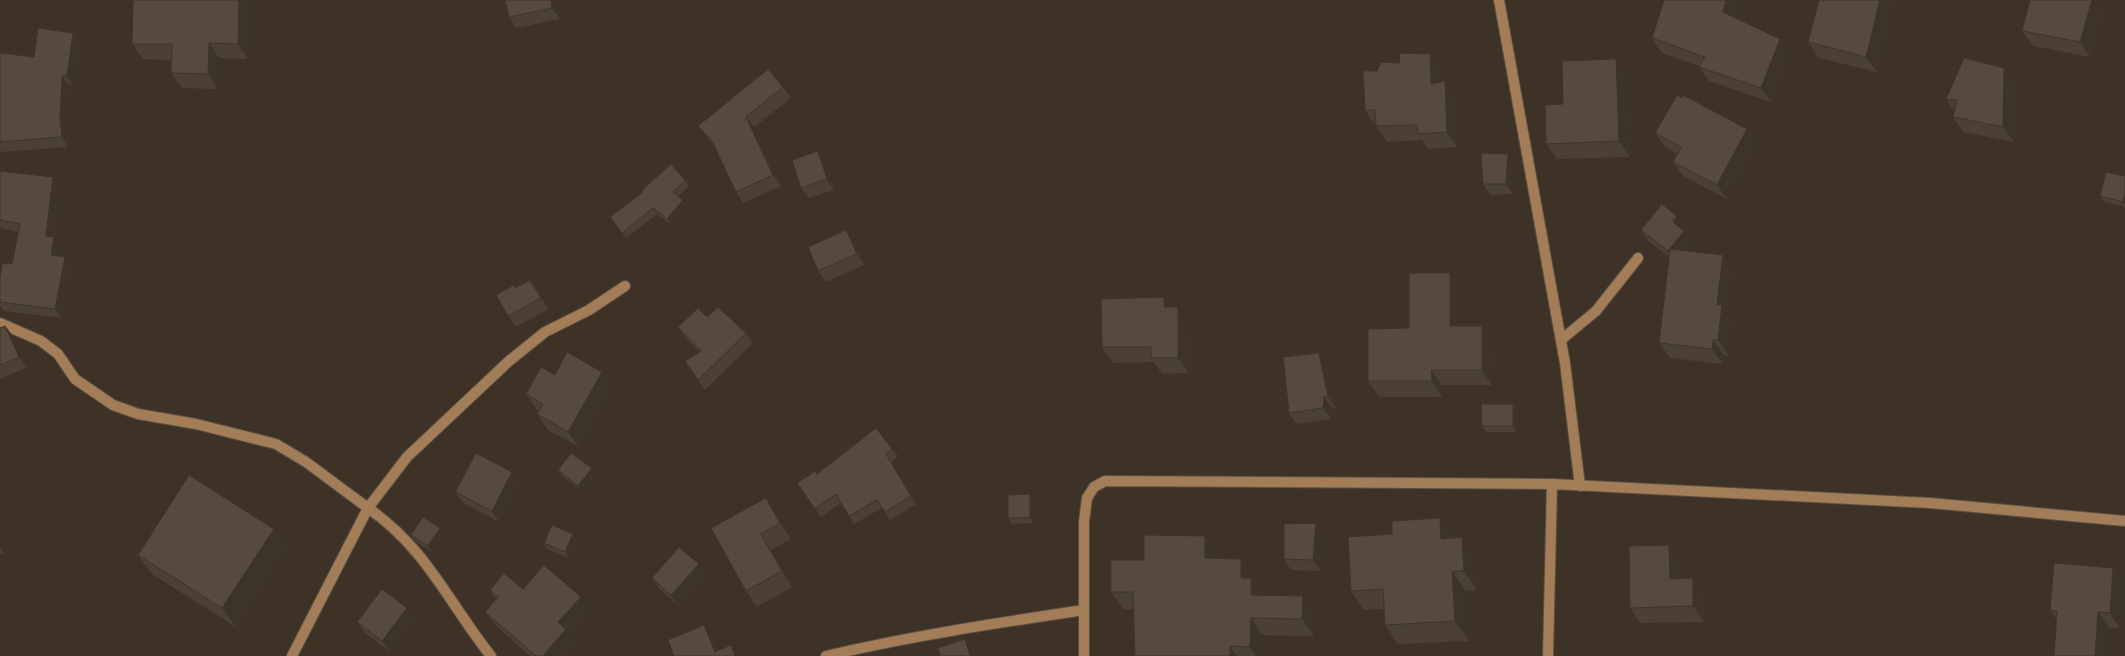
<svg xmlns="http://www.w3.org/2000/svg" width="2125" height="656" font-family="'Fira Sans Condensed',sans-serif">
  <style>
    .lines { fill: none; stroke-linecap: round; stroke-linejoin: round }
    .street-casing { stroke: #5c5045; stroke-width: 12 }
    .street { stroke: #a37d57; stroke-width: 10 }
    .wall { fill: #4a4035 }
    .shaded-wall { fill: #3c342b }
    .building { fill: #564a3e; stroke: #3c342b }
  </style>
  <rect width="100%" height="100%" fill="#3e3226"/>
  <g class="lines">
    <!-- street casing -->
    <g class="street-casing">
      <path id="street" d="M1499 0 1565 363 1580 486
        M0 323 41 341 58 354 75 379 113 405 138 414 196 424 276 444 306 462 368 508 407 457 509 361 545 332 589 310 625 286
        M1561 340 1596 311 1638 258
        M292 656 368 508C427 549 448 602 491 656
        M826 656C911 636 997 623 1084 610
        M1084 656V522L1087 498 1094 487 1105 481 1552 484 1930 503 2125 521
        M1548 656 1552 484"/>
    </g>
    <!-- street -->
    <use href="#street" class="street"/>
  </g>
  <!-- wall -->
  <path class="wall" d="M133 0H248L250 3 248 59 219 58 218 89 182 88 171 73 172 60 143 59 132 44Z
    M556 0 560 19 516 28 509 17Z
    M1819 0H1895L1877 72 1819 58 1808 42Z
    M2030 0H2098L2097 4 2104 13 2090 57 2033 46 2022 31Z
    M1739 2 1735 18 1780 39 1790 53 1771 102 1709 81 1699 67V66L1662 53 1652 38Z
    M73 33 80 43 73 86 69 85 67 127 68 147 0 152V53L34 57Z
    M2004 68 2015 83 2014 142 1963 132 1953 117 1954 110 1946 99Z
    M1441 69V82L1455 96 1457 147 1428 149 1422 140 1387 142 1365 110 1377 71Z
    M1627 75 1630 157 1557 159 1546 144 1563 104Z
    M783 87 791 98 754 127 781 186 743 203 736 192 714 146 698 126Z
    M1747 129 1757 143 1727 199 1683 176 1673 162 1677 154 1665 147 1655 133Z
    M825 162 834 190 809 198 801 188Z
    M1515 165 1513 194 1490 195 1483 184Z
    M0 171 60 186 54 237 61 247 59 256 72 267 62 318 4 311 0 306V279L12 264 18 232 0 228Z
    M2125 176V207L2104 202 2100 196Z
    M685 180 689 186 678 196 683 200 686 205 671 225 657 214 626 238 610 217Z
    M1685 227 1683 230 1692 242 1685 251 1734 271 1729 314 1733 320 1729 356 1724 355 1723 364 1670 358 1659 343 1669 257 1648 241 1641 230Z
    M854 241 864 265 826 282 818 271Z
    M530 280 538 290 548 309 516 327 508 316 516 288Z
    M1461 288V326H1482L1493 342 1492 385H1442V397H1379L1368 381 1409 328Z
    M1164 297 1171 307 1188 323 1189 373 1162 374 1154 362 1113 363 1102 347Z
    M707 317 746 333 753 343 705 390 698 380 699 352 685 337 678 327Z
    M5 326 13 336 26 368 0 379V328Z
    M1327 364 1336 408H1332L1331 419 1296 424 1289 413Z
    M555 375 613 387 579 447 548 430 537 414 539 411 537 410 526 394Z
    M1513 404 1517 410V432H1486L1482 426Z
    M892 449 898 456 891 462 916 504 890 520 882 508 854 524 841 503 821 517 797 483 817 474Z
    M558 470 596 474 582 491 562 476Z
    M512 472 520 482 499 522 463 503 455 492Z
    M1030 494 1034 500V523L1012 524 1008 518Z
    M777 513 791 539 771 550 792 587 757 607 746 591 711 528Z
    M1316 523 1323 534 1321 571 1291 570 1284 559Z
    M274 529 287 548 236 627 152 574 138 555Z
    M444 534 432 552 415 541 411 535Z
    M1462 537 1475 557 1477 590 1466 591 1469 641 1398 644 1385 625 1384 609 1364 610 1351 591 1453 538Z
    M577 540 568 558 547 549 544 543Z
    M0 547 4 553 0 555Z
    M1217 553V558L1241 559 1253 576V580L1263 595 1303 596 1314 613V636L1262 635V656H1135L1133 609H1123L1111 592 1144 560Z
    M1680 561V579L1693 578 1703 594 1704 622 1640 623 1630 608Z
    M699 564 706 575 678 606 659 588 652 578Z
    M2124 583 2120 628H2109L2057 620 2050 610Z
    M523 589 581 597 590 611 570 634 576 643 564 656H530L495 625 485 612 496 599 490 590Z
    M407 608 414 619 390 652 365 633 357 622Z"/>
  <!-- shaded-wall -->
  <path class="shaded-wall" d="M239 0H248L250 3 248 59 238 44Z
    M551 0H556L560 19 552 8Z
    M1726 0H1737L1739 2 1733 26 1723 12Z
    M1880 0H1895L1877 72 1866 57Z
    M2089 0H2098L2097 4 2104 13 2090 57 2080 42Z
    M0 9 4 15 1 46 0 45Z
    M73 33 80 43 73 86 67 76Z
    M1780 39 1790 53 1771 102 1761 88Z
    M209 43 219 58 218 89 208 74Z
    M1430 54 1441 69 1442 99 1431 84Z
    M1616 59 1627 75 1630 157 1619 141Z
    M2004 68 2015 83 2014 142 2003 127Z
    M62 76 69 85 67 127 68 147 62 137 60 118Z
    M1445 81 1455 96 1457 147 1447 132Z
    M746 117 754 127 781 186 773 175Z
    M1747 129 1757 143 1727 199 1717 185Z
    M818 151 825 162 834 190 827 179Z
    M1508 154 1515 165 1513 194 1506 184Z
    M53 177 60 186 53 241 54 237 61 247 57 264 51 255 46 236Z
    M2125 193V205L2123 202Z
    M683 200 686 205 671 225 667 219Z
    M1677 216 1685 227 1680 233 1673 222Z
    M846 230 854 241 864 265 857 254Z
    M1684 231 1692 242 1676 262 1668 251Z
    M1723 255 1734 271 1729 314 1733 320 1729 356 1718 340 1717 304Z
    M65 257 72 267 62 318 55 309Z
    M1450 273 1461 288V342L1450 326Z
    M530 280 538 290 548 309 541 298Z
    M1164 297 1175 313 1164 307Z
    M1178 307 1188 323 1189 373 1178 358Z
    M5 326 13 336 26 368 19 357Z
    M1482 326 1493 342 1492 385 1482 370Z
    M1713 340 1724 355 1723 364 1712 349Z
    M1319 353 1327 364 1336 408 1328 397Z
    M1431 370 1442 385V397L1432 381Z
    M602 372 613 387 579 447 568 432Z
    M1324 397 1332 408 1331 419 1323 408Z
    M1513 404 1517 410V432L1513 426Z
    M592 468 596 474 582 491 578 486Z
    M512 472 520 482 499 522 492 511Z
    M1030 494 1034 500V523L1030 518Z
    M766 498 777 513 791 539 780 523Z
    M1440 518 1453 538 1441 539Z
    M1316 523 1323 534 1321 571 1313 560Z
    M440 528 444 534 432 552 428 546Z
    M274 529 287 548 236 627 222 608Z
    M573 534 577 540 568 558 565 552Z
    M761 534 771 550 792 587 782 571Z
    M1205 536 1217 553V575L1205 558Z
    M1462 537 1475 557 1477 590 1464 571Z
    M1669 545 1680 561 1681 594 1670 579Z
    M1241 559 1253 576V580L1263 595V612L1251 595 1241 578Z
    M699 564 706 575 678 606 671 595Z
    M2113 568 2124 583 2120 628 2110 613Z
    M1452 571 1466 591 1469 641 1455 621Z
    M1693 578 1703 594 1704 622 1693 606Z
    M1303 596 1314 613V636L1302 619Z
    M581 597 590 611 570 634 576 643 564 656H543L558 622Z
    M407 608 414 619 390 652 382 641Z
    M2098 612 2109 628 2107 656H2095Z
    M1251 618 1262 635V656H1256L1250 647Z
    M704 625 712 636 720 656 715 652Z
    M965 639 969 645 972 656H970Z
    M731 645 739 656H735Z
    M1230 646 1237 656H1230Z"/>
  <!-- building -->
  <path class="building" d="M133 0H239L238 44 209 43 208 74 171 73 172 44H132Z
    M505 0H551L552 8 509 17Z
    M1664 0H1726L1723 12 1780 39 1761 88 1699 67 1705 57 1652 38Z
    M1819 0H1880L1866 57 1808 42Z
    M2030 0H2092L2080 42 2022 31Z
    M38 28 73 33 67 76H62L60 118 62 137 0 142V53L34 57Z
    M1399 53 1430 54 1431 84 1445 81 1447 132 1418 134 1417 125 1376 126 1375 110H1365L1363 71H1377L1381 62 1400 63Z
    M1964 58 2004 68 2003 127 1953 117 1957 100 1946 99Z
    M1616 59 1619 141 1546 144 1545 105 1563 104 1562 61Z
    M768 69 783 87 746 117 773 175 736 192 712 141 698 126Z
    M1677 95 1682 98 1683 95 1747 129 1717 185 1673 162 1681 147 1655 133Z
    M818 151 827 179 801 188 792 160Z
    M1481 153 1508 154 1506 184H1483Z
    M671 164 685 180 673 192 683 200 667 219 653 208 622 233 610 217 643 192 642 190Z
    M0 171 53 177 46 236 54 237 51 255 65 257 55 309 0 302V279L2 263 12 264 20 224 0 220Z
    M2106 172 2125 176V193L2123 202 2100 196Z
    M1662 204 1677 216 1673 222 1684 231 1668 251 1641 230Z
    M846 230 857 254 818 271 808 247Z
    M1670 249 1723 255 1717 304 1722 305 1718 340H1713L1712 349 1659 343Z
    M1409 273H1450V326H1482V370H1431L1432 381H1368V329L1409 328Z
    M530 280 541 298 508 316 496 295 514 285 515 288Z
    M1164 297V307H1178V358H1151V347H1102L1101 299Z
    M718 307 746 333 698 380 685 361 701 351 678 327 698 308 707 317Z
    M5 326 19 357 0 365V328Z
    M567 352 602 372 568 432 537 414 543 404 526 394 541 367 555 375Z
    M1319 353 1328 397H1324L1323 408 1289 413 1283 357Z
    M1481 404H1513V426H1482Z
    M876 428 892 449 886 454 911 496 885 512 877 500 849 516 836 494 815 509 797 483 815 471 817 474Z
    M476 453 512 472 492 511 455 492Z
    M571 453 592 468 578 486 558 470Z
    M189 475 274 529 222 608 138 555Z
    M1030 494V518H1008V495Z
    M766 498 780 523 761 534 782 571 746 591 711 528Z
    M423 517 440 528 428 546 411 535Z
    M1440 518 1441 539 1462 537 1464 571H1452L1455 621 1385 625 1383 589 1351 591 1348 537 1392 534V521Z
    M1316 523 1313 560 1284 559V524Z
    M552 525 573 534 565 552 544 543Z
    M1144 535 1205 536V558L1241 559V578H1251V595L1303 596 1302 619 1251 618 1250 647 1230 646V656H1135L1133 592H1111V560H1144Z
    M1669 545 1670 579 1693 578V606L1630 608 1629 546Z
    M679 547 699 564 671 595 652 578Z
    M2054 563 2113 568 2110 613 2098 612 2095 656H2054L2057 611 2050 610Z
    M544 565 581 597 558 622 566 629 543 656H536L485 612 498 597 490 590 504 573 523 589Z
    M382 589 407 608 382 641 357 622Z
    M704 625 715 652 731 645 735 656H674L668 640Z
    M965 639 970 656H940L938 648Z"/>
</svg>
